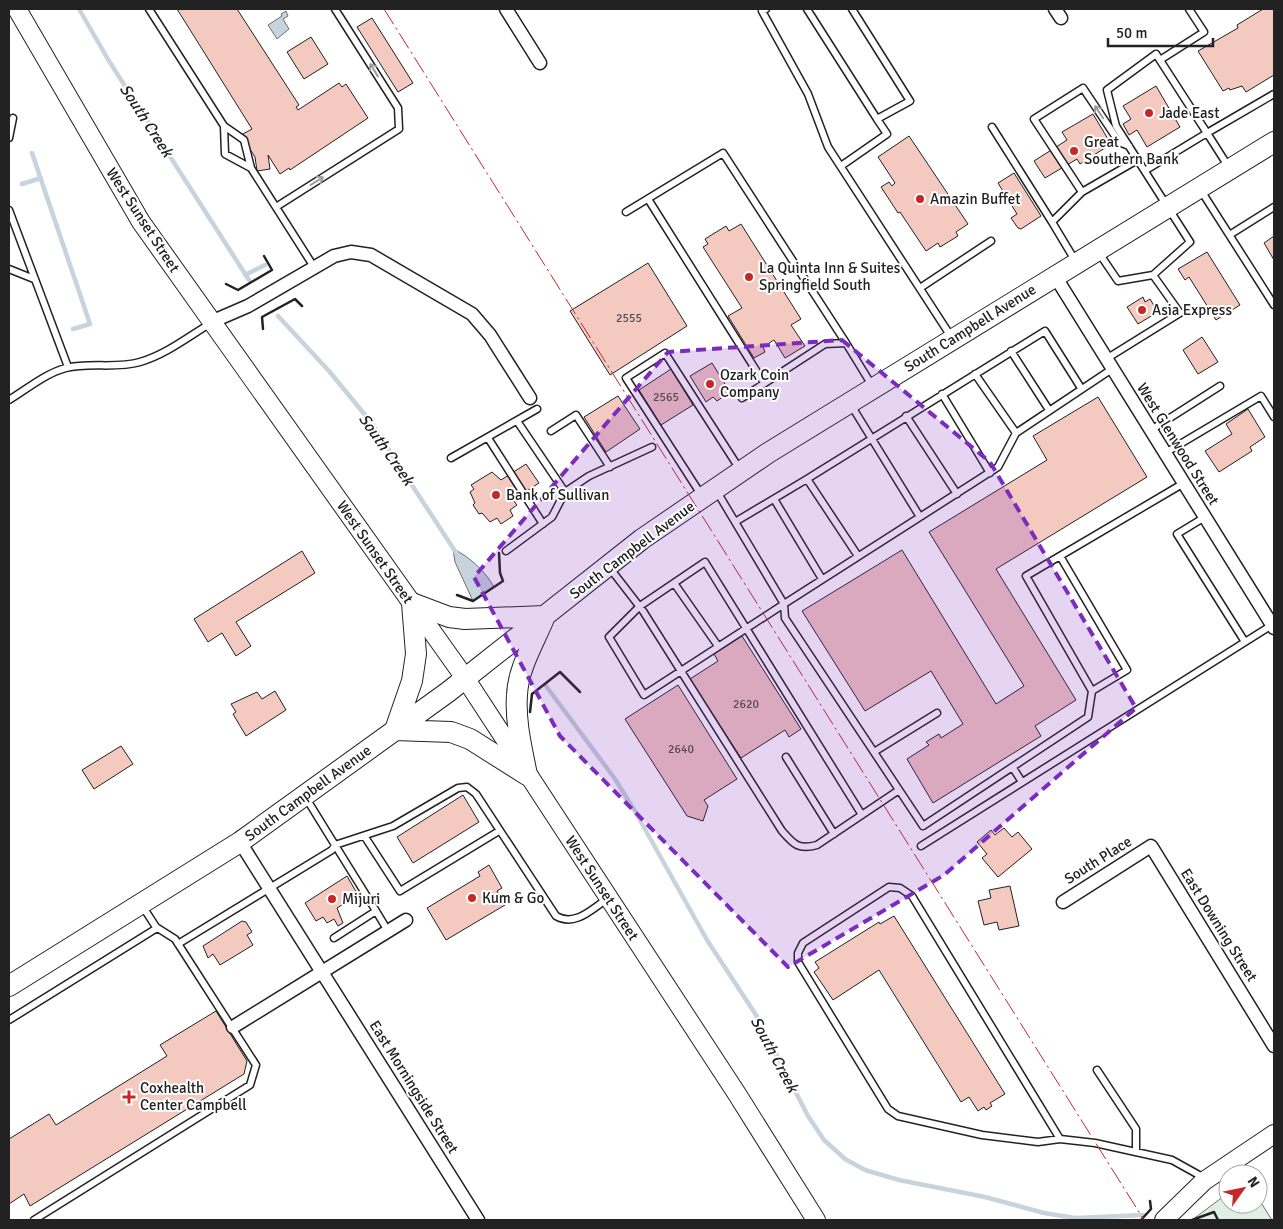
<svg xmlns="http://www.w3.org/2000/svg" width="1283" height="1229" font-family="Signika,sans-serif">
  <style>
    .green { fill: #e0efe3; stroke: #6f6f6f }
    .water { fill: #c7d3dd; stroke: #6f6f6f }
    .lines { fill: none; stroke-linecap: round; stroke-linejoin: round }
    .stream { stroke: #c7d3dd; stroke-width: 4.5 }
    .building { fill: #f3c9c0; stroke: #222 }
    .lane-casing { stroke: #222; stroke-width: 9 }
    .street-casing { stroke: #222; stroke-width: 15 }
    .secondary-casing { stroke: #222; stroke-width: 20 }
    .primary-casing { stroke: #222; stroke-width: 22 }
    .lane { stroke: #fff; stroke-width: 6 }
    .street { stroke: #fff; stroke-width: 12 }
    .secondary { stroke: #fff; stroke-width: 18 }
    .primary { stroke: #fff; stroke-width: 20 }
    .wall { stroke: #222; stroke-width: 2.5 }
    .power { stroke: #c62828; stroke-width: 1; stroke-dasharray: 18 4 2.5 4; stroke-linecap: butt }
    .oneway { stroke: #9c9c9c }
    .marked { fill: #7b2cbf; fill-opacity: 0.2; stroke: #7b2cbf; stroke-width: 4; stroke-dasharray: 10 6; stroke-linejoin: round }
    .poi-dot { fill: #c62828; stroke: #fff; stroke-width: 2 }
    .labels { text-anchor: middle; stroke-width: 4; stroke-linejoin: round; paint-order: stroke }
    .number-label { font-size: 12px; fill: #564c4a }
    .poi-label { font-size: 15px; fill: #222; stroke: #fff; text-anchor: start }
    .street-label { font-size: 15px; fill: #222; stroke: #fff }
    .water-label { font-size: 16px; font-style: italic; fill: #222; stroke: #fff }
  </style>
  <rect width="100%" height="100%" fill="#fff"/>
  <!-- green -->
  <path class="green" d="M1228 1193V1204H1258V1198L1272 1220H1192Z"/>
  <!-- water -->
  <path class="water" d="M286 11 288 16 283 19 289 29 277 39 268 25 282 16 281 14Z
    M453 549C469 556 486 572 494 587L473 601 455 562Z"/>
  <g class="lines">
    <!-- stream -->
    <path class="stream" d="M79 9 109 61 249 280
      M32 153 90 324 73 329
      M22 184 41 178
      M245 275 265 265
      M278 316 329 371 370 421 457 554
      M546 686 615 779 636 813 707 940 756 1015 808 1116 824 1140 845 1159 865 1170 899 1180 985 1197 1044 1213 1075 1218 1144 1215"/>
  </g>
  <!-- building -->
  <path class="building" d="M177 9H237L299 105 296 107 298 110 339 83 342 87 346 84 368 118 290 170 289 168 280 174 268 155 270 169 257 171 255 157 241 135 252 129Z
    M1263 9H1274V75L1246 92 1242 86 1230 90 1229 88 1223 91 1198 51 1238 28 1237 25Z
    M372 18 413 83 398 92 357 27Z
    M311 37 328 64 304 79 287 52Z
    M1156 86 1180 127 1147 147 1137 130 1129 135 1123 124 1131 119 1123 106Z
    M1093 114 1111 144 1080 164 1077 159 1045 178 1034 161 1067 140 1062 132Z
    M909 136 968 224 956 232 958 236 940 247 938 243 926 251 900 212 898 213 881 187 889 182 892 186 895 183 878 157Z
    M1014 173 1041 216 1021 229 1018 228 1011 218 1017 214 998 183Z
    M741 224 801 319 791 325 805 346 785 358 774 340 763 347 765 352 754 358 728 316 742 308 703 247 708 244 705 239 726 226 729 231Z
    M1274 236V260L1264 243Z
    M1207 252 1240 305 1216 320 1189 277 1185 280 1178 269Z
    M648 263 687 326 610 375 570 311Z
    M1143 297 1145 302 1150 299 1158 312 1138 324 1127 307Z
    M1202 337 1218 362 1198 374 1183 350Z
    M712 363 730 392 717 401 713 397 706 402 690 376Z
    M671 369 693 405 661 425 639 390Z
    M618 396 640 429 606 452 584 417Z
    M1098 397 1147 477 996 569 1076 700 1035 726 1041 736 933 803 907 759 929 745 926 742 939 734 941 738 963 724 931 671 865 711 802 611 902 550 996 704 1024 686 929 532 1047 460 1033 436Z
    M1248 409 1265 437 1250 447 1252 451 1219 472 1205 451 1232 434 1226 424Z
    M526 464 539 483 513 500 517 505 510 510 513 516 501 524 497 518 490 522 482 513 479 514 473 505 475 503 470 492 474 489 471 485 492 472 501 480Z
    M302 551 315 573 236 622 251 646 236 656 222 633 208 642 194 619Z
    M742 636 801 729 789 737 785 730 741 758 690 679 718 661 714 654Z
    M678 685 737 779 704 800 708 806 703 821 687 816 625 719Z
    M275 691 286 710 246 736 233 714 236 712 231 704 257 692 262 699Z
    M121 746 133 764 94 789 82 770Z
    M463 795 479 822 413 863 397 837Z
    M1004 828 1012 837 1018 832 1032 849 998 877 982 858 987 854 977 842 991 830 995 835Z
    M489 865 502 888 497 891 505 905 446 940 427 908 480 876 478 872Z
    M347 876 358 895 337 908 343 923 338 926 334 919 327 923 323 917 316 921 305 903Z
    M1010 886 1019 926 999 930 997 922 984 925 978 901 991 898 989 890Z
    M894 916 1005 1094 990 1103 992 1106 986 1110 984 1107 978 1111 969 1097 961 1102 879 970 833 1000 814 972 819 968 815 962 879 922 880 924Z
    M242 921 246 922 252 932 247 935 253 945 220 965 213 954 208 958 203 946Z
    M216 1011 247 1061 244 1074 30 1206 24 1194 9 1204V1139L49 1114 56 1125 167 1056 160 1045Z"/>
  <g class="lines">
    <!-- lane casing -->
    <g class="lane-casing">
      <path id="lane" d="M149 9 224 126 225 154 251 168 314 267
        M766 9 762 11 808 94 828 147 952 338
        M807 9 877 119 910 101 852 9
        M1160 60 1204 32 1189 9
        M224 126 244 140 251 168
        M992 127 1052 222
        M9 138 13 118
        M841 166 887 134 877 119
        M1228 166 1207 133 1274 94
        M1200 189 1274 305
        M1082 192 1034 119 1083 88 1119 142 1129 146
        M648 199 764 383
        M276 207 399 129 398 108 335 9
        M9 210 68 367
        M626 212 723 153 846 343
        M1231 234 1274 207
        M1099 253 1118 281 1153 275
        M1076 262 1052 222 1082 192 1139 159
        M9 269 34 279
        M920 288 991 241
        M1011 351 1049 410
        M1106 359 1180 313 1153 275 1190 242 1116 126 1107 90 1156 54 1207 133 1146 170
        M975 374 1016 433
        M942 394 990 473
        M742 398 825 344 846 343 873 387
        M9 400C27 389 46 373 66 368 90 362 116 369 140 362 165 355 188 337 211 323
        M851 405 920 517
        M906 416 957 494
        M517 421 565 492 589 476 652 447
        M1151 430 1220 386
        M551 431 576 415 610 467
        M488 438 543 524
        M1165 453 1261 396 1274 417
        M451 458 537 409
        M807 479 1045 331 1081 388
        M716 490 784 604 998 467 1016 433 1112 369
        M702 496 626 378 665 353 739 468
        M774 499 822 579
        M1205 517 1177 534 1245 642
        M735 522 807 479 858 556
        M506 551 552 517 565 492
        M1060 556 1127 670 1092 691
        M609 567 643 611 782 831C794 845 799 850 817 845L899 790
        M674 583 718 646
        M874 752 937 713
        M786 757 834 834
        M1013 768 1022 782
        M862 815 705 562 640 606 609 637 644 695 784 604 785 618 923 826 1088 717 1092 691 1026 576 1184 483
        M365 837 400 891 499 831
        M921 846 1272 625
        M376 911 388 931
        M334 938 376 911 335 845 393 826 458 788 467 787 476 794 556 916C575 927 592 909 607 899
        M178 944 332 850 335 845 306 798
        M9 1020 157 928
        M1097 1070 1136 1129V1152
        M1060 1139 912 896 900 888 889 887 803 943 798 953V962L888 1109 898 1116 982 1135 1038 1142 1060 1139 1095 1143 1172 1160 1199 1175 1204 1180
        M34 1220 250 1085 256 1065 175 939 156 927 143 907"/>
    </g>
    <!-- street casing -->
    <g class="street-casing">
      <path id="street" d="M506 9 540 63
        M1055 9 1061 18
        M1055 276 1274 628
        M211 322 248 306 334 256 351 252 371 255 472 314 490 335 530 398
        M240 842 478 1220
        M1063 902 1151 846 1274 1046
        M233 1027 406 920"/>
    </g>
    <!-- secondary casing -->
    <g class="secondary-casing">
      <path id="secondary" d="M17 9 141 222 465 678 737 1094 816 1220
        M1164 1220 1204 1181 1274 1134"/>
    </g>
    <!-- primary casing -->
    <g class="primary-casing">
      <path id="primary" d="M412 603 449 617 465 619 545 616C535 641 518 668 517 695 515 722 522 749 527 775L470 739 451 732 395 730 412 681 416 654Z
        M9 986 240 842 448 692 642 539 768 453 1274 142"/>
    </g>
    <!-- lane -->
    <use href="#lane" class="lane"/>
    <!-- street -->
    <use href="#street" class="street"/>
    <!-- secondary -->
    <use href="#secondary" class="secondary"/>
    <!-- primary -->
    <use href="#primary" class="primary"/>
    <!-- wall -->
    <path class="wall" d="M226 284 238 290 272 270 264 256
      M263 329 262 317 295 299 302 306
      M457 595 473 601 503 581 500 573 499 553
      M530 712 532 694 560 672 580 692
      M1141 1220 1151 1209 1150 1201
      M1192 1220 1214 1212 1218 1220"/>
    <!-- power -->
    <path class="power" d="M384 9 1144 1220"/>
  </g>
  <!-- one-way arrows -->
  <defs><path id="oneway-shaft" d="M-6 0H5M1.5-3L5.5 0L1.5 3" fill="none" stroke-width="1.6" stroke-linecap="round" stroke-linejoin="round" transform="scale(1.25)"/></defs>
  <g class="oneway">
    <use href="#oneway-shaft" transform="translate(374 70) rotate(-122)"/>
    <use href="#oneway-shaft" transform="translate(1099 112) rotate(-124)"/>
    <use href="#oneway-shaft" transform="translate(317 181) rotate(-32)"/>
  </g>
  <!-- marked area -->
  <path class="marked" d="M842 340 990 462 1136 708 944 875 788 967 560 736 474 577 668 352Z"/>
  <!-- markers -->
  <g class="poi-dot">
    <circle cx="1149" cy="113" r="5"/>
    <circle cx="1074" cy="151" r="5"/>
    <circle cx="920" cy="199" r="5"/>
    <circle cx="749" cy="277" r="5"/>
    <circle cx="1142" cy="310" r="5"/>
    <circle cx="710" cy="384" r="5"/>
    <circle cx="496" cy="495" r="5"/>
    <circle cx="472" cy="898" r="5"/>
    <circle cx="332" cy="899" r="5"/>
    <path d="M126.5 1089.5h5v5h5v5h-5v5h-5v-5h-5v-5h5z"/>
  </g>
  <g class="labels">
    <!-- number labels -->
    <g class="number-label">
      <text x="629" y="322">2555</text>
      <text x="666" y="401">2565</text>
      <text x="746" y="708">2620</text>
      <text x="681" y="753">2640</text>
    </g>
    <!-- poi labels -->
    <g class="poi-label">
      <text x="1159" y="118">Jade East</text>
      <text x="1084" y="147">Great<tspan x="1084" dy="17">Southern Bank</tspan></text>
      <text x="930" y="204">Amazin Buffet</text>
      <text x="759" y="273">La Quinta Inn &amp; Suites<tspan x="759" dy="17">Springfield South</tspan></text>
      <text x="1152" y="315">Asia Express</text>
      <text x="720" y="380">Ozark Coin<tspan x="720" dy="17">Company</tspan></text>
      <text x="506" y="500">Bank of Sullivan</text>
      <text x="482" y="903">Kum &amp; Go</text>
      <text x="342" y="904">Mijuri</text>
      <text x="140" y="1093">Coxhealth<tspan x="140" dy="17">Center Campbell</tspan></text>
    </g>
    <!-- street labels -->
    <g class="street-label">
      <text transform="translate(143 220) rotate(57)" y="5">West Sunset Street</text>
      <text transform="translate(970 328) rotate(-32)" y="5">South Campbell Avenue</text>
      <text transform="translate(1178 444) rotate(58)" y="5">West Glenwood Street</text>
      <text transform="translate(632 550) rotate(-37)" y="5">South Campbell Avenue</text>
      <text transform="translate(375 552) rotate(55)" y="5">West Sunset Street</text>
      <text transform="translate(308 793) rotate(-36)" y="5">South Campbell Avenue</text>
      <text transform="translate(1098 860) rotate(-32)" y="5">South Place</text>
      <text transform="translate(602 888) rotate(57)" y="5">West Sunset Street</text>
      <text transform="translate(1219 925) rotate(58)" y="5">East Downing Street</text>
      <text transform="translate(414 1087) rotate(58)" y="5">East Morningside Street</text>
    </g>
    <!-- water labels -->
    <g class="water-label">
      <text transform="translate(147 120) rotate(57)" y="6">South Creek</text>
      <text transform="translate(387 449) rotate(55)" y="6">South Creek</text>
      <text transform="translate(775 1054) rotate(62)" y="6">South Creek</text>
    </g>
  </g>
  <!-- border -->
  <rect width="1283" height="1229" fill="none" stroke="#222222" stroke-width="20"/>
  <!-- north arrow -->
  <g transform="translate(1243 1189) rotate(57)"><circle r="24" fill="#ffffff" stroke="#a7a7a7"/>
  <path d="M0-4L9 19L0 12L-9 19Z" fill="#c62828"/>
  <text y="-8" font-size="14" font-weight="bold" text-anchor="middle" fill="#222222">N</text>
  </g>
  <!-- scale -->
  <path d="M1108 38v8h105v-8" fill="none" stroke="#222222" stroke-width="2.5"/>
  <text x="1116" y="38" font-size="15" fill="#222222" stroke="#ffffff" stroke-width="4" paint-order="stroke">50 m</text>
</svg>
